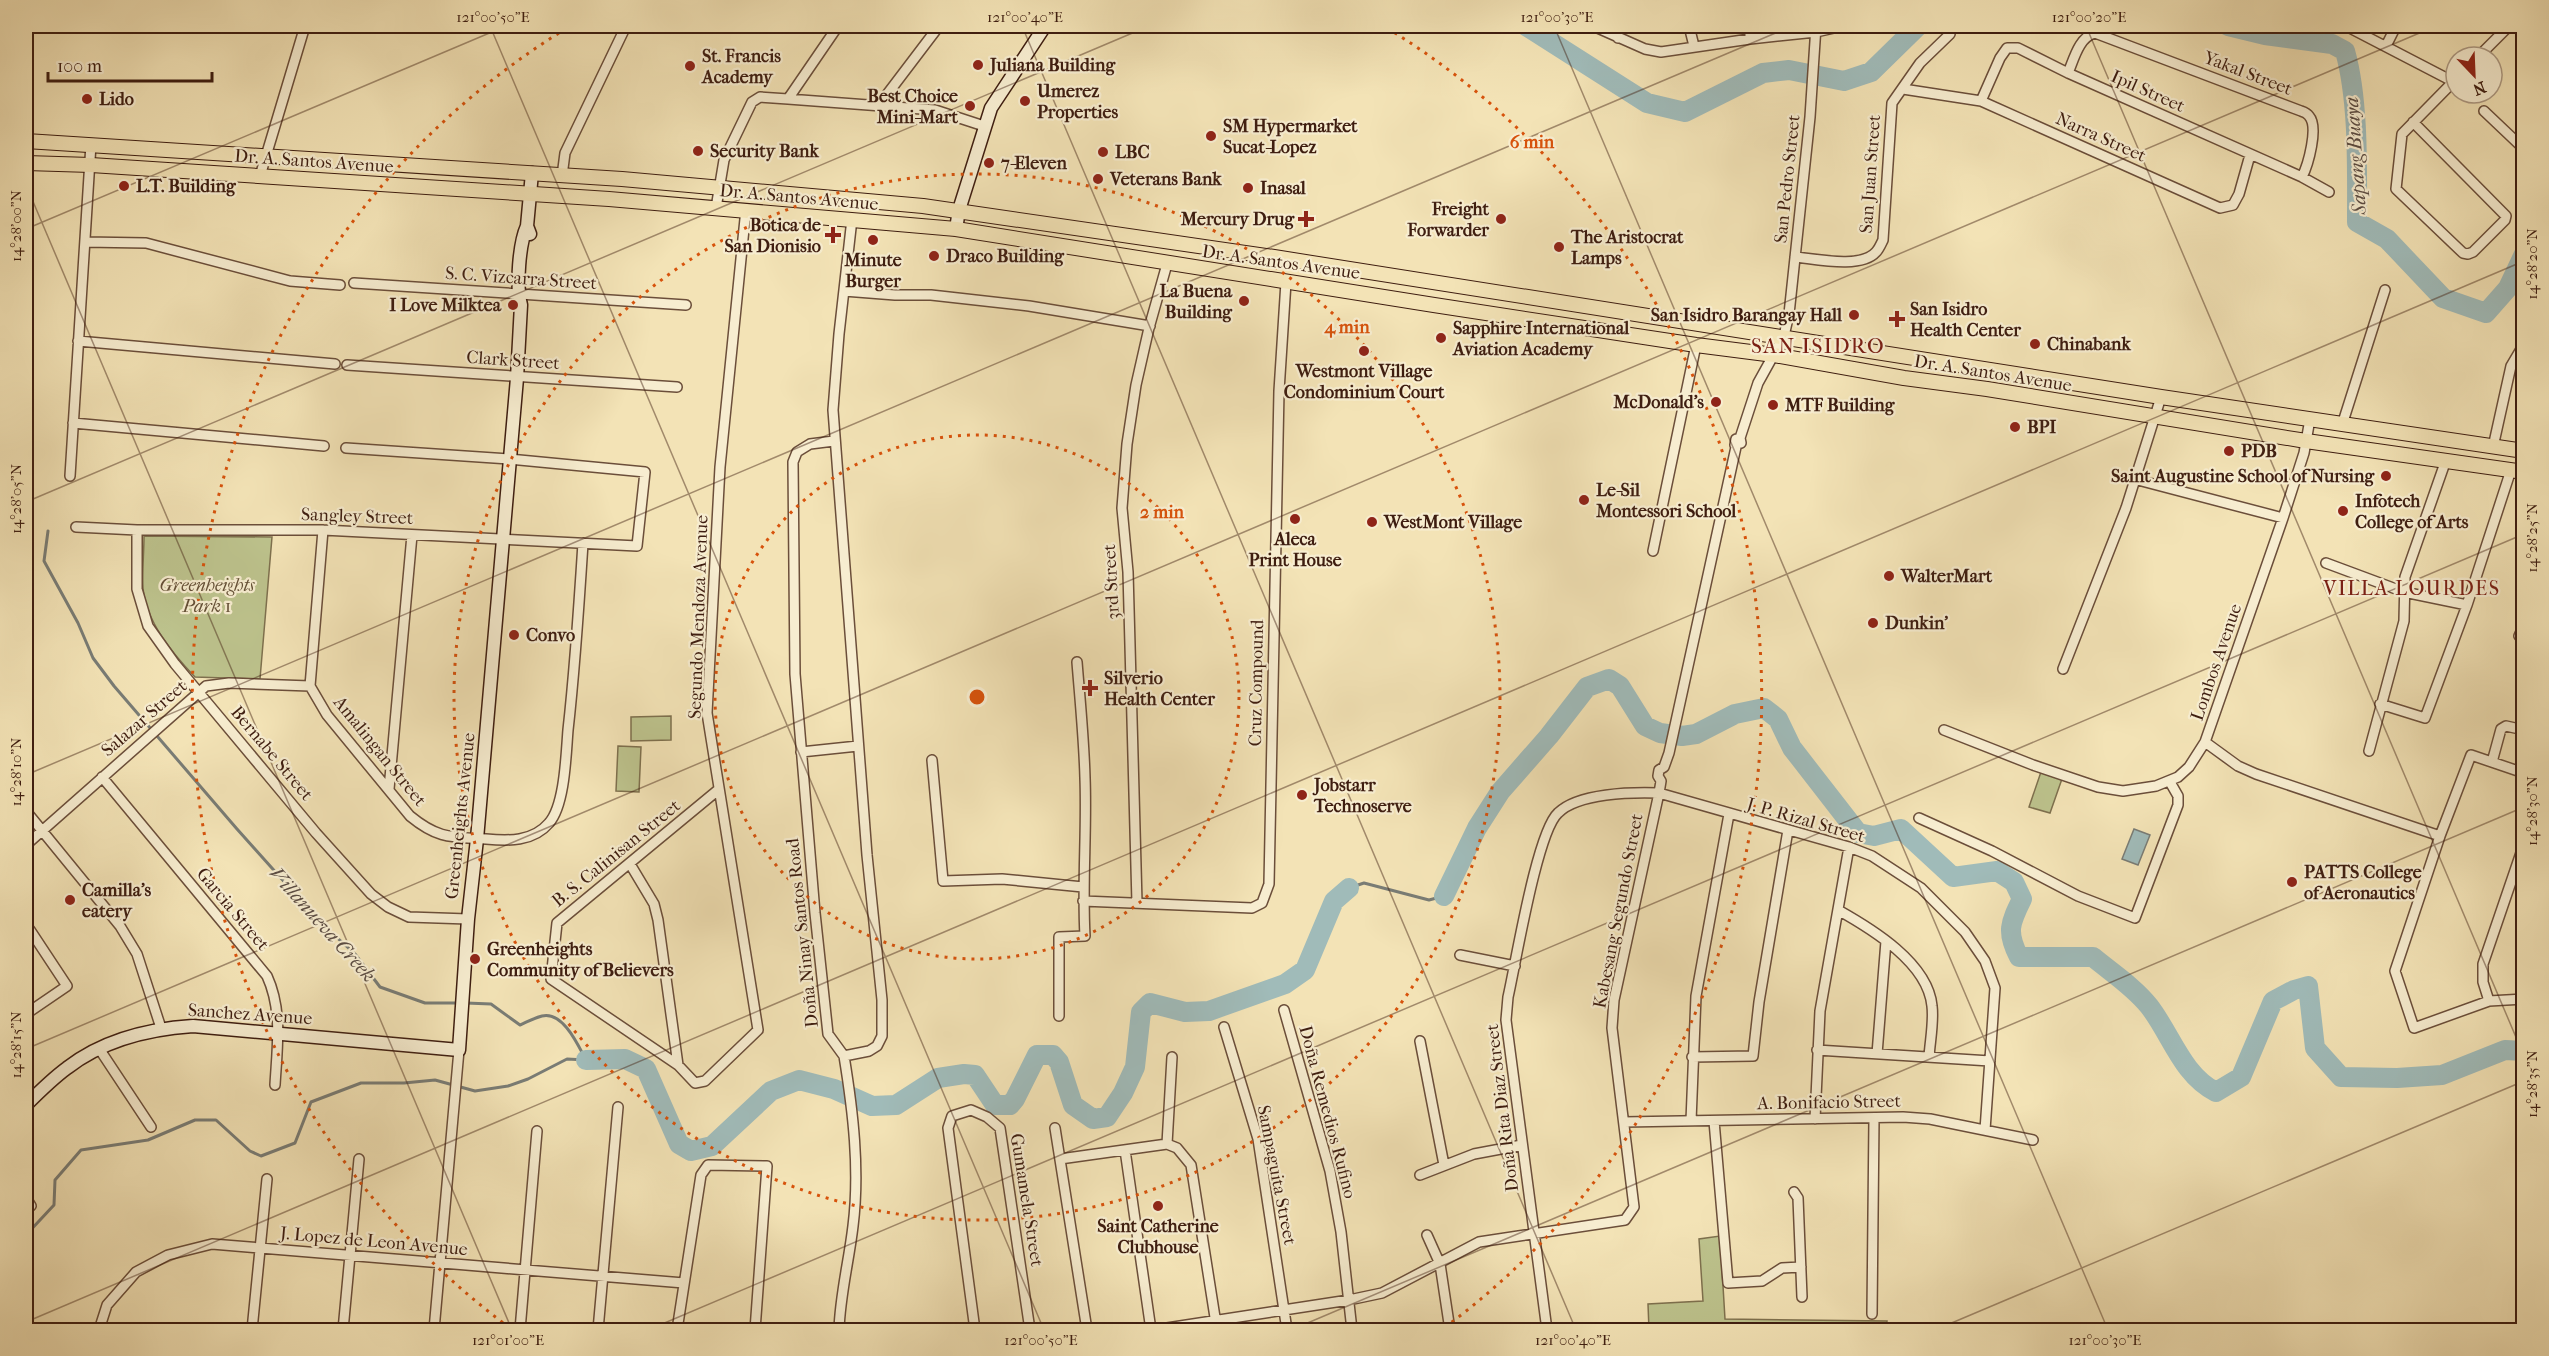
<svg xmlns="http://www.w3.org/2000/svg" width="2549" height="1356" font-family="'IM FELL French Canon',serif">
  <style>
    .green { fill: #bdc38d; stroke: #7e704e; stroke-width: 1.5 }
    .water { fill: #a0bbb9; stroke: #797c75; stroke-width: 1.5 }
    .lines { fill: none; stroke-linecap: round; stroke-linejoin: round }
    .stream { stroke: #797c75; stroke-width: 3 }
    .river { stroke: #a0bbb9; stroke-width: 20 }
    .street-casing { stroke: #6b4e3a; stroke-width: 12 }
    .secondary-casing { stroke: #3e1d10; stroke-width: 15 }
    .primary-casing { stroke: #3e1d10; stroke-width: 16 }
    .street { stroke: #f7edd0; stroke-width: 9 }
    .secondary { stroke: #f7edd0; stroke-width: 12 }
    .primary { stroke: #f3e3b6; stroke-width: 14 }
    .ticks { fill: none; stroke: #3e1d10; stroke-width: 1.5; stroke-opacity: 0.45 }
    .ring { fill: none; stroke: #d7530c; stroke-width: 3; stroke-dasharray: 3 6 }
    .poi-dot { fill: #8f2418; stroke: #f7edd0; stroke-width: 2 }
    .labels { text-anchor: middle; stroke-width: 4.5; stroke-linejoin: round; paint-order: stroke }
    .poi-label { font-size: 18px; font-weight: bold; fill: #3e1d10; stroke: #f7edd0; text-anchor: start }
    .street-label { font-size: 18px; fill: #3e1d10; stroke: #f7edd0 }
    .park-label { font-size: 18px; font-style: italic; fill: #644f36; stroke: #f7edd0 }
    .water-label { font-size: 20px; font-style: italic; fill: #5b4c43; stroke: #f7edd0 }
    .neighbourhood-label { font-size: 20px; letter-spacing: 1.5px; fill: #7a1f14; stroke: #f7edd0 }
    .quarter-label { font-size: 21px; letter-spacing: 1.5px; fill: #7a1f14; stroke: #f7edd0 }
    .centre { fill: #d7530c; stroke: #f7edd0; stroke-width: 3 }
    .ring-label { font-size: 18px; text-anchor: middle; font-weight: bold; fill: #d7530c; stroke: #f7edd0; stroke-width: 4.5; stroke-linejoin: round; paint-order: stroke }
    .neatline { fill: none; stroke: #3e1d10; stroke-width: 2 }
    .ticks-label { font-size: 15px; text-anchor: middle; fill: #3e1d10 }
  </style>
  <rect width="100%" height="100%" fill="#f3e3b6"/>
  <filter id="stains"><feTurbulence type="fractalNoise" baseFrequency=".00333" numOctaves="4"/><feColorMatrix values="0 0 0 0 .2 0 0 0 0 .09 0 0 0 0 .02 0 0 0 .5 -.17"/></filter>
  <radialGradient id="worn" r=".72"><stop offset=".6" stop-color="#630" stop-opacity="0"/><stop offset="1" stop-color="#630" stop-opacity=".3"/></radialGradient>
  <!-- green -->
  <path class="green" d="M144 536 272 537 260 679 195 677C173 654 146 622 143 588 142 571 144 553 144 536Z
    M671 716V740L631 741V717Z
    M618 746 641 747 639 792 616 791Z
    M2042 769 2063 776 2050 813 2029 807Z
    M1720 1236 1725 1319 1887 1321 1886 1330H1649L1648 1304 1703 1301 1699 1239Z"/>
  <!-- water -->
  <path class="water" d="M2134 829 2150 835 2138 865 2122 859Z"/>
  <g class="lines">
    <!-- stream -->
    <path class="stream" d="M48 531 44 561 78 623 93 658 114 686 237 829 322 924 355 954 380 987 425 1003H459
      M1349 888 1364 883 1429 900 1444 896
      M466 1003 491 1004 520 1025C527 1022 534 1018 542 1016 563 1011 578 1045 586 1060
      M26 1235 54 1205 55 1180 81 1150 148 1140 195 1120H216L250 1151 261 1156 295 1143 311 1102 361 1083H404L435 1080 475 1091 508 1086 528 1079 567 1059 586 1060"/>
    <!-- river -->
    <path class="river" d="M1526 26 1647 103 1685 112 1763 73 1789 70 1844 81 1871 72 1918 26
      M2228 26 2265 35 2332 44 2345 51C2359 101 2357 170 2357 222L2387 239 2443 298 2486 313 2508 288 2524 254
      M1444 896 1477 828 1500 792 1549 736 1587 687 1609 679 1620 686 1645 726 1660 733 1682 736 1696 734 1735 714 1764 708 1778 719 1792 748 1858 833 1874 836 1901 829 1953 877 1997 871 2014 882 2022 899C2010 923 2006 932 2019 957H2093C2111 972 2134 987 2149 1006 2171 1034 2182 1075 2216 1092L2241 1077 2273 1001 2294 990 2308 986 2315 1048 2341 1077 2397 1078 2442 1075 2505 1050 2524 1051
      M586 1060 625 1059 646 1069 679 1144 691 1151 712 1146 771 1091 799 1080 834 1089 872 1106 896 1105 938 1078 964 1074 975 1075 995 1105H1010L1015 1099 1037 1055H1053L1059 1062 1073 1105 1093 1119 1107 1117 1123 1093 1135 1067 1141 1012 1150 1003 1185 1012 1209 1011 1285 984 1305 970 1334 901 1349 888"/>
    <!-- street casing -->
    <g class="street-casing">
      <path id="street" d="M1593 26 1645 49 1661 52 1750 39 1816 32 1843 26
        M1689 26 1694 46
        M2346 26 2454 82
        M1618 38V26
        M1750 39V26
        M2386 46 2396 26
        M2478 57 2509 26
        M2068 73C2074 59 2079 37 2095 33L2301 111C2304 112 2307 113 2309 116 2319 127 2308 165 2302 177
        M1903 89 1981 101 2220 208 2233 205 2239 194 2250 155
        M788 99 935 110 984 126
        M1981 101 2000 58 2007 48H2018L2068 73 2302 177 2329 192
        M879 105 939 26
        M2484 111 2524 149
        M2413 122 2506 216 2505 220 2473 252 2468 254 2463 253 2396 189 2402 134 2456 79
        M260 176 305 26
        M562 176 565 153 626 26
        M716 208 724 160 752 102 760 97 788 99 838 26
        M85 242 146 243 290 281 340 285
        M1795 257C1816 259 1861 269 1876 252 1879 249 1881 244 1883 240L1892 103 1920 63 1950 34
        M354 283 686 305
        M844 291 895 295H931L1029 306 1150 326
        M78 341 335 364
        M347 365 677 387
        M73 423 324 446
        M2342 425 2385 290
        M834 441 810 444 797 452 793 462 795 674 815 913 828 1034 844 1056 869 1051 877 1046 882 1036V1000L867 855 833 410 839 334 852 219
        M1741 443 1740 438 1758 383 1784 336 1789 314 1810 117 1816 26
        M2493 447 2511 366 2524 344
        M70 476 91 144
        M2134 479 2283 518
        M76 527 137 530H323L637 546 645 472 509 459 346 448
        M137 530V589L148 626 175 664 316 833 371 894 388 907 409 917 468 919
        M323 530 310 686 327 715 410 816C438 839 451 837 486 839 508 841 533 842 549 823 565 805 566 754 568 730 575 668 579 606 583 543
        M1653 551 1696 345
        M2326 563 2404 592 2467 605
        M2519 636 2524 625
        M2063 669 2126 508 2161 397
        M2380 704 2425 718 2467 605 2511 470
        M1944 730 2033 765 2098 787 2123 791 2156 786 2178 777 2189 767 2205 742 2283 518 2304 453 2310 419
        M2205 742 2238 766 2256 774 2440 836
        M2369 751 2404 621 2405 577 2446 460
        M801 752 858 746
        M932 760 943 881 1002 879 1083 887
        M2492 762 2501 729 2506 726 2524 730
        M2524 773 2471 755 2440 836 2395 971 2414 1028 2489 1001 2524 999
        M102 777 267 976C283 1011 277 1048 275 1085
        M389 789 412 535
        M26 811 120 926 137 954 161 1028
        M1919 818 1992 851 2078 896 2135 918 2178 805V796L2170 782
        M26 845 206 686 229 683 310 686
        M630 864 654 904 658 920 678 1065 695 1083 705 1081 758 1030 707 713 720 467 746 209
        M1083 901 1252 908 1262 903 1269 884 1279 391 1286 282
        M1137 903 1128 572 1122 508 1127 444 1136 385 1149 328 1167 264
        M1838 910C1872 929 1928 963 1932 1006 1934 1022 1930 1041 1929 1057
        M26 934 30 930 67 986 26 1014
        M1460 955 1515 966
        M2489 1001 2483 982V964L2524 844
        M1284 1010 1330 1171 1341 1232 1352 1330
        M1059 1016V937L1085 936C1082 883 1087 831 1085 778 1084 739 1080 700 1077 662
        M1224 1027 1258 1139 1287 1330
        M1420 1041 1444 1165
        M100 1050 151 1127
        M1817 1050 1990 1061
        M1877 1054 1886 941
        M1692 1057 1753 1056 1759 1002 1788 830
        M678 1065 551 979 557 923 718 790
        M1815 1119 1820 1011 1849 847
        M1691 1121 1696 996 1729 814
        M1714 1121 1728 1283 1762 1281 1782 1268 1801 1267
        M1624 1122 1903 1117 1930 1119 2033 1140
        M1055 1128 1087 1330
        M1167 1144 1177 1148 1191 1165 1217 1330
        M1167 1144 1172 1057
        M1125 1150 1151 1330
        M1060 1159 1167 1144
        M1420 1175 1474 1154 1522 1145
        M1794 1192 1798 1198 1802 1297
        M26 1198 31 1206
        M1427 1235 1440 1264 1450 1330
        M1872 1314 1874 1118
        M99 1330 107 1305 136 1272 168 1255 212 1244 684 1283
        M252 1330 267 1179
        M343 1330 359 1159
        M434 1330 459 1050
        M520 1330 537 1131
        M598 1330 618 1107
        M677 1330 701 1175 708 1165 767 1166 755 1330
        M839 1330C840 1295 849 1261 853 1226 860 1170 853 1111 844 1056
        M975 1330 948 1128 952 1116 971 1110 987 1117 1000 1128 1030 1330
        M1154 1330 1349 1300 1382 1293 1479 1242 1625 1220 1634 1207 1612 1028 1614 1000 1659 793 1661 781 1658 776 1659 770 1664 767 1669 753 1736 447 1735 445 1736 439 1740 438
        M1547 1330 1506 1020 1508 997C1516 962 1537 832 1558 813 1578 793 1632 792 1659 793L1849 847 1872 856 1921 888 1965 932 1985 961 1995 988 1985 1130"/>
    </g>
    <!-- secondary casing -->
    <g class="secondary-casing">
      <path id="secondary" d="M956 229 959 210 991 108 1045 26
        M530 234 527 226 532 173
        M26 1105C39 1092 52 1079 67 1068 103 1040 148 1029 193 1026L459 1050 468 919 477 839 517 378 521 305C516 286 519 244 527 226"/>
    </g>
    <!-- primary casing -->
    <g class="primary-casing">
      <path id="primary" d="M26 141 622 179 923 206 1274 257 2161 397 2524 451
        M26 163 91 165 609 199 956 229 1434 305 1696 345 1774 355 1904 378 1987 389 2306 441 2524 472"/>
    </g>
    <!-- street -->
    <use href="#street" class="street"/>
    <!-- secondary -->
    <use href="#secondary" class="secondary"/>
    <!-- primary -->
    <use href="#primary" class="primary"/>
  </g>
  <!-- ticks -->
  <path class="ticks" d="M490 26 1044 1330M1022 26 1576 1330M1554 26 2108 1330M2086 26 2524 1056M26 185 512 1330M26 229 506 26M26 502 1149 26M26 775 1792 26M26 1049 2436 26M26 1322 2524 261M648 1330 2524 534M1291 1330 2524 807M1935 1330 2524 1081"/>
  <!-- distance rings -->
  <g class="ring">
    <circle cx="977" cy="697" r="262"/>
    <circle cx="977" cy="697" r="523"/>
    <path d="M510 1328A785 785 0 0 1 567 28M1387 28A785 785 0 0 1 1444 1328"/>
  </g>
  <!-- markers -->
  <g class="poi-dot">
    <circle cx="978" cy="65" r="6"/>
    <circle cx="690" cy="66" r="6"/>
    <circle cx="87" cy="99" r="6"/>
    <circle cx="1025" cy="101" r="6"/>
    <circle cx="970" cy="106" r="6"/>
    <circle cx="1211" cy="136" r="6"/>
    <circle cx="698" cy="151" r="6"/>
    <circle cx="1103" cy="152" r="6"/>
    <circle cx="989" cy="163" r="6"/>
    <circle cx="1098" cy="179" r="6"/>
    <circle cx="124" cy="186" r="6"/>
    <circle cx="1248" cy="188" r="6"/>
    <path d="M1303 210h6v6h6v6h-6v6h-6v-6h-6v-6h6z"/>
    <circle cx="1501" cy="219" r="6"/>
    <path d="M830 226h6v6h6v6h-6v6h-6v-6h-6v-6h6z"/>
    <circle cx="873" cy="240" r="6"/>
    <circle cx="1559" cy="247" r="6"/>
    <circle cx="934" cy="256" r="6"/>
    <circle cx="1244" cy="301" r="6"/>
    <circle cx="513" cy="305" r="6"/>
    <circle cx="1854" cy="315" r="6"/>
    <path d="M1894 310h6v6h6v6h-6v6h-6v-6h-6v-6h6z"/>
    <circle cx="1441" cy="338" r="6"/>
    <circle cx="2035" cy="344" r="6"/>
    <circle cx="1364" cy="351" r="6"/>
    <circle cx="1716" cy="402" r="6"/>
    <circle cx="1773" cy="405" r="6"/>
    <circle cx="2015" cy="427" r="6"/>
    <circle cx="2229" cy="451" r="6"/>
    <circle cx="2386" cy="476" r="6"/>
    <circle cx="1584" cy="500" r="6"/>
    <circle cx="2343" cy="511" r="6"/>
    <circle cx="1295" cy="519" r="6"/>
    <circle cx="1372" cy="522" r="6"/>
    <circle cx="1889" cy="576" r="6"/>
    <circle cx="1873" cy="623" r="6"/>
    <circle cx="514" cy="635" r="6"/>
    <path d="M1087 679h6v6h6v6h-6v6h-6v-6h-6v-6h6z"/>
    <circle cx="1302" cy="795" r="6"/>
    <circle cx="2292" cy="882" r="6"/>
    <circle cx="70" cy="900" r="6"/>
    <circle cx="475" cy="959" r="6"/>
    <circle cx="1158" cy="1206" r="6"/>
  </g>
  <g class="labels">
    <!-- poi labels -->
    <g class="poi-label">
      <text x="702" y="62">St. Francis<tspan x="702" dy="21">Academy</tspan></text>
      <text x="990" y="71">Juliana Building</text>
      <text x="1037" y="97">Umerez<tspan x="1037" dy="21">Properties</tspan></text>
      <text x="958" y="102" text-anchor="end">Best Choice<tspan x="958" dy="21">Mini-Mart</tspan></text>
      <text x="99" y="105">Lido</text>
      <text x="1223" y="132">SM Hypermarket<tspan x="1223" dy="21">Sucat-Lopez</tspan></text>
      <text x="710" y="157">Security Bank</text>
      <text x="1115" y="158">LBC</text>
      <text x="1001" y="169">7-Eleven</text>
      <text x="1110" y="185">Veterans Bank</text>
      <text x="136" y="192">L.T. Building</text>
      <text x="1260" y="194">Inasal</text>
      <text x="1489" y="215" text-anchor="end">Freight<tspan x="1489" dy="21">Forwarder</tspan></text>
      <text x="1294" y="225" text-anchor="end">Mercury Drug</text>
      <text x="821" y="231" text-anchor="end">Botica de<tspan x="821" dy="21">San Dionisio</tspan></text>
      <text x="1571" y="243">The Aristocrat<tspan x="1571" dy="21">Lamps</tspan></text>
      <text x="946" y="262">Draco Building</text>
      <text x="873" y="266" text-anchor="middle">Minute<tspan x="873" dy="21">Burger</tspan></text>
      <text x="1232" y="297" text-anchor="end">La Buena<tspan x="1232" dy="21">Building</tspan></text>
      <text x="501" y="311" text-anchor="end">I Love Milktea</text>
      <text x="1910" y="315">San Isidro<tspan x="1910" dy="21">Health Center</tspan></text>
      <text x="1842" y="321" text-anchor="end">San Isidro Barangay Hall</text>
      <text x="1453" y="334">Sapphire International<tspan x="1453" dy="21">Aviation Academy</tspan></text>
      <text x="2047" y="350">Chinabank</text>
      <text x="1364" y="377" text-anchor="middle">Westmont Village<tspan x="1364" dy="21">Condominium Court</tspan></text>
      <text x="1704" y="408" text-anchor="end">McDonald's</text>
      <text x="1785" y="411">MTF Building</text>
      <text x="2027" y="433">BPI</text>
      <text x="2241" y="457">PDB</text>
      <text x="2374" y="482" text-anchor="end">Saint Augustine School of Nursing</text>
      <text x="1596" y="496">Le-Sil<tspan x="1596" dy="21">Montessori School</tspan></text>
      <text x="2355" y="507">Infotech<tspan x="2355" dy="21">College of Arts</tspan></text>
      <text x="1384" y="528">WestMont Village</text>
      <text x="1295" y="545" text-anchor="middle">Aleca<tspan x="1295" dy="21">Print House</tspan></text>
      <text x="1901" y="582">WalterMart</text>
      <text x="1885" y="629">Dunkin'</text>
      <text x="526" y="641">Convo</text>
      <text x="1104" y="684">Silverio<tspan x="1104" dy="21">Health Center</tspan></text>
      <text x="1314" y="791">Jobstarr<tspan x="1314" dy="21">Technoserve</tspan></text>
      <text x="2304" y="878">PATTS College<tspan x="2304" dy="21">of Aeronautics</tspan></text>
      <text x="82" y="896">Camilla's<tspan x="82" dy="21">eatery</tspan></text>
      <text x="487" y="955">Greenheights<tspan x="487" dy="21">Community of Believers</tspan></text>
      <text x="1158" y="1232" text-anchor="middle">Saint Catherine<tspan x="1158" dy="21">Clubhouse</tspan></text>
    </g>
    <!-- street labels -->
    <g class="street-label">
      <text transform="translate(2248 73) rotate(21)" y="6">Yakal Street</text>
      <text transform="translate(2148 91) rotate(24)" y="6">Ipil Street</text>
      <text transform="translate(2101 137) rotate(24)" y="6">Narra Street</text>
      <text transform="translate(314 161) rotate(4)" y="6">Dr. A. Santos Avenue</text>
      <text transform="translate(1870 174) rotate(-86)" y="6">San Juan Street</text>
      <text transform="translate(1787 179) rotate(-84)" y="6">San Pedro Street</text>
      <text transform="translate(799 197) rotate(5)" y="6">Dr. A. Santos Avenue</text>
      <text transform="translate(1281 262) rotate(8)" y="6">Dr. A. Santos Avenue</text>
      <text transform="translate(521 278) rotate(4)" y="6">S. C. Vizcarra Street</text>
      <text transform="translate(513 360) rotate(4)" y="6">Clark Street</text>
      <text transform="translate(1993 373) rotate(9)" y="6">Dr. A. Santos Avenue</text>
      <text transform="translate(357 516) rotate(2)" y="6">Sangley Street</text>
      <text transform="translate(1111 582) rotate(-93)" y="6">3rd Street</text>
      <text transform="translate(698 617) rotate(-88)" y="6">Segundo Mendoza Avenue</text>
      <text transform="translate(2216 662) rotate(-71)" y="6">Lombos Avenue</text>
      <text transform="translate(1256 683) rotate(-89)" y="6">Cruz Compound</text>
      <text transform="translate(144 718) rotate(-41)" y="6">Salazar Street</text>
      <text transform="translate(380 751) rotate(51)" y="6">Amalingan Street</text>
      <text transform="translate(272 753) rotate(50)" y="6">Bernabe Street</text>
      <text transform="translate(460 816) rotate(-84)" y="6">Greenheights Avenue</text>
      <text transform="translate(1806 820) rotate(16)" y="6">J. P. Rizal Street</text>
      <text transform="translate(616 853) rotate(-39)" y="6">B. S. Calinisan Street</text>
      <text transform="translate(233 909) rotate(50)" y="6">Garcia Street</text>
      <text transform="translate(1618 911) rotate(-79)" y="6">Kabesang Segundo Street</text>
      <text transform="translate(802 933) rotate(-96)" y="6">Doña Ninay Santos Road</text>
      <text transform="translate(250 1014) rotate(4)" y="6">Sanchez Avenue</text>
      <text transform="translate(1829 1102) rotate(-1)" y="6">A. Bonifacio Street</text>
      <text transform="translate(1502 1108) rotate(-97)" y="6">Doña Rita Diaz Street</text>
      <text transform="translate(1328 1112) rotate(75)" y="6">Doña Remedios Rufino</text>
      <text transform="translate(1277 1175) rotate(79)" y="6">Sampaguita Street</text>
      <text transform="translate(1027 1200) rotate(81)" y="6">Gumamela Street</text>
      <text transform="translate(374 1241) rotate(5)" y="6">J. Lopez de Leon Avenue</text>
    </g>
    <!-- park labels -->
    <g class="park-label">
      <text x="207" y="591">Greenheights<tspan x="207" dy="21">Park 1</tspan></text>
    </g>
    <!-- water labels -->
    <g class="water-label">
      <text transform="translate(2355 156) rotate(-94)" y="7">Sapang Buaya</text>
      <text transform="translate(323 924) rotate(48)" y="7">Villanueva Creek</text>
    </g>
    <!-- neighbourhood labels -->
    <g class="neighbourhood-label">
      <text x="2412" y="595">VILLA LOURDES</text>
    </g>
    <!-- quarter labels -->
    <g class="quarter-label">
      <text x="1818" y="353">SAN ISIDRO</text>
    </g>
  </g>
  <circle cx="977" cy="697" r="9" class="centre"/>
  <g class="ring-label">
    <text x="1532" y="148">6 min</text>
    <text x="1347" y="333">4 min</text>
    <text x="1162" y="518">2 min</text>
  </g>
  <!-- margin -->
  <rect width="2549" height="1356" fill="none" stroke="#f3e3b6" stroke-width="66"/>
  <!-- north arrow -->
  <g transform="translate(2474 75) rotate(157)"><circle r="28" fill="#f7edd0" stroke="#ad9a83" stroke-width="1.5"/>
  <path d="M0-4.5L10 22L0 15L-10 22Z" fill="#8f2418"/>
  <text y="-9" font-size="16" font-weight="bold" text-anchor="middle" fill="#3e1d10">N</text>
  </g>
  <!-- scale -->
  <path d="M48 72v9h164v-9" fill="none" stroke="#3e1d10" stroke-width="3"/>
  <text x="57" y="72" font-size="18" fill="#3e1d10" stroke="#f7edd0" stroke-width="4.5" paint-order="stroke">100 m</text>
  <rect x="33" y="33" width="2483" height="1290" class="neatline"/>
  <g class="ticks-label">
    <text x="493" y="22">121°00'50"E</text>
    <text x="1025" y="22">121°00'40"E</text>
    <text x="1557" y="22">121°00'30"E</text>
    <text x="2089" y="22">121°00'20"E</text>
    <text transform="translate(16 226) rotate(-90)" y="5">14°28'00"N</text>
    <text transform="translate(2532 264) rotate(-90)" y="5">14°28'20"N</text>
    <text transform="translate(16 499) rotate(-90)" y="5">14°28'05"N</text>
    <text transform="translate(2532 538) rotate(-90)" y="5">14°28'25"N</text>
    <text transform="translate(16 772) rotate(-90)" y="5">14°28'10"N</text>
    <text transform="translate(2532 811) rotate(-90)" y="5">14°28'30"N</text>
    <text transform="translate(16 1045) rotate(-90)" y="5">14°28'15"N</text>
    <text transform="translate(2532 1084) rotate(-90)" y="5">14°28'35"N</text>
    <text x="508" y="1345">121°01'00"E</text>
    <text x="1041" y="1345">121°00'50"E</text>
    <text x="1573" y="1345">121°00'40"E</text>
    <text x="2105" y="1345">121°00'30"E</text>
  </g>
  <rect width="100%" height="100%" filter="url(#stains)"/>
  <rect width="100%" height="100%" fill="url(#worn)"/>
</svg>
